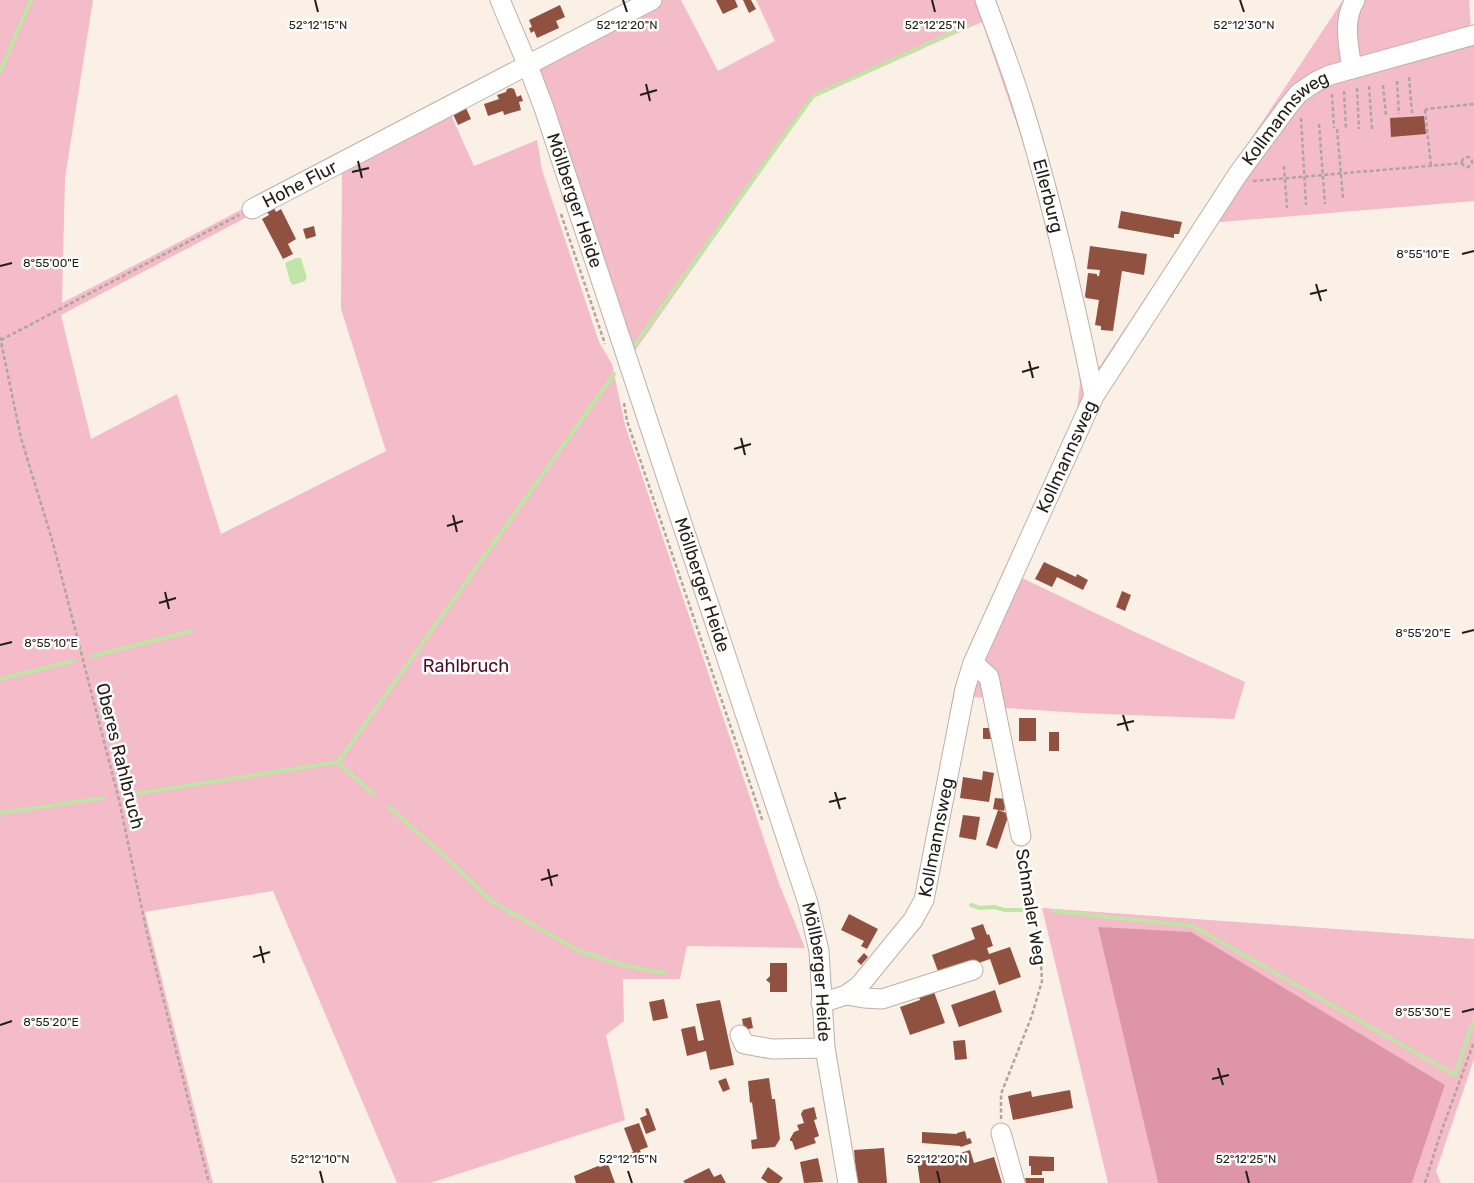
<svg xmlns="http://www.w3.org/2000/svg" width="1474" height="1183" font-family="Rubik,sans-serif">
  <style>
    .green { fill: #f4bbc8; fill-rule: evenodd }
    .forest { fill: #de95a7 }
    .water { fill: #c0e5a7 }
    .lines { fill: none; stroke-linecap: round; stroke-linejoin: round }
    .stream { stroke: #c0e5a7; stroke-width: 4 }
    .building { fill: #915140 }
    .minor-casing { stroke: #bcb1a6; stroke-width: 21 }
    .path { stroke: #aea59d; stroke-width: 2.5; stroke-dasharray: 4 2.5; stroke-linecap: butt }
    .minor { stroke: #fff; stroke-width: 19 }
    .ticks { fill: none; stroke: #211d19; stroke-width: 2 }
    .labels { text-anchor: middle; stroke-width: 5; stroke-linejoin: round; paint-order: stroke }
    .street-label { font-size: 18px; fill: #211d19; stroke: #fff }
    .park-label { font-size: 18px; fill: #4d0c25; stroke: #fff }
    .ticks-label { font-size: 12px; text-anchor: middle; fill: #211d19; stroke: #fff; stroke-width: 5; stroke-linejoin: round; paint-order: stroke }
  </style>
  <rect width="100%" height="100%" fill="#fbf0e5"/>
  <!-- green -->
  <path class="green" d="M0 0H93L65 178 62 303 512 69 450 113 474 166 537 140 542 170 599 342 612 364 625 425 778 881 805 948 687 946 680 979H623L624 1021 606 1035 625 1120 430 1183H397L273 891 145 912 213 1183H0ZM342 167 341 309 386 451 221 534 177 394 91 439 61 315Z
    M634 0H681L718 71 775 41 756 0H989L1096 366H1100L1343 0H1469L1471 30 1474 29V201L1221 222 1216 219 1103 397 1020 577 1135 632 1245 682 1234 719 1080 713 992 707 990 698 973 697 929 909 922 926 905 944 907 913 917 895 954 690 966 653 1077 410 1080 384 1077 354 1030 163 982 22 813 98 634 352 540 69Z
    M1042 908 1474 939V1059L1436 1171 1441 1183H1412L1445 1085 1099 928 1158 1183H1108Z"/>
  <!-- forest -->
  <path class="forest" d="M1098 927 1191 932 1445 1085 1412 1183H1158Z"/>
  <!-- water -->
  <path class="water" d="M296 258H301L307 278 305 281 293 285 290 281 285 263Z"/>
  <g class="lines">
    <!-- stream -->
    <path class="stream" d="M0 72 31 0
      M631 350 813 96 969 25
      M92 656 191 631
      M0 679 73 661
      M338 762 374 795
      M127 795 338 762 614 374
      M389 807 450 861 491 901 581 952 627 966 665 973
      M0 813 103 798
      M971 905 980 908 994 907 1005 910H1022
      M1053 911 1193 926 1455 1075 1474 1019"/>
  </g>
  <!-- building -->
  <path class="building" d="M716 0H735L738 7 723 14Z
    M743 0H751L756 9 749 13Z
    M560 5 565 17 556 21 559 28 537 38 534 31 531 33 529 28 532 27 529 20Z
    M511 88 514 89 517 97 521 95 523 101 519 102 521 110 504 115 503 111 488 116 484 104 499 99 497 95 506 92 507 89Z
    M466 108 471 119 458 125 453 114Z
    M1424 116 1426 134 1391 137 1390 118Z
    M274 208 276 212 281 209 296 239 288 244 293 254 283 259 262 219 269 215 267 212Z
    M1121 211 1182 222 1179 234H1174V238L1118 228Z
    M314 226 316 236 306 239 303 229Z
    M1090 246 1147 254 1144 275 1122 271 1113 331 1101 330V326L1095 325 1099 300 1086 298 1085 296 1088 273 1097 274V276H1099L1100 270 1087 269Z
    M1044 562 1076 577 1077 574 1088 580 1083 590 1057 577 1052 587 1035 579Z
    M1122 591 1131 595 1125 611 1116 607Z
    M1019 718H1036V741H1019Z
    M983 728H992V739H983Z
    M1049 732H1059V751H1049Z
    M983 771 994 773 989 802 960 798 963 777 982 780Z
    M995 798 1007 799 1004 811 993 809Z
    M998 810 1009 814 997 849 986 845Z
    M963 815 980 817 976 840 959 837Z
    M849 914 878 929 867 949 861 946 864 941 841 930Z
    M983 924 987 935 989 934 993 946 987 948 989 954 1010 947 1021 977 999 985 990 959 940 977 932 955 975 939 971 928Z
    M864 953 868 957 861 965 857 961Z
    M770 963H787V992H770V983L766 980 770 976Z
    M933 989 945 1023 910 1035 900 1007 920 1000 918 994Z
    M995 990 1002 1012 959 1027 951 1005Z
    M664 999 668 1018 653 1021 649 1002Z
    M720 1000 734 1065 710 1070 706 1051 687 1056 681 1029 695 1026 698 1041 704 1040 696 1004Z
    M751 1017 753 1028 744 1030 742 1019Z
    M965 1040 967 1059 955 1060 953 1041Z
    M726 1078 730 1089 723 1092 718 1081Z
    M769 1078 772 1099H775L780 1139 775 1147 752 1149 751 1140 757 1139 752 1102 750 1103 748 1081Z
    M1070 1090 1073 1108 1013 1120 1008 1096 1031 1091 1032 1097Z
    M814 1107 817 1119 814 1120 819 1136 814 1138 816 1143 795 1150 792 1141H790V1139L794 1132 799 1130 797 1125 804 1123 801 1114 803 1110Z
    M648 1108 656 1130 646 1134 640 1118 647 1115 645 1109Z
    M639 1123 648 1147 640 1150 641 1154 631 1157 630 1153 633 1152 624 1128Z
    M965 1131 967 1139 970 1138 972 1143 961 1147 960 1146 922 1143V1132L957 1134V1133Z
    M884 1148 887 1183H857L854 1150Z
    M970 1150 974 1163 994 1157 1002 1183H920L917 1161 933 1157 934 1161Z
    M1029 1156 1054 1157V1171H1042V1175H1031V1166H1029Z
    M818 1158 823 1182 804 1183 800 1162Z
    M608 1164 615 1183H576L574 1176 598 1166 600 1167Z
    M768 1167 783 1178 779 1183H768L761 1178Z
    M709 1168 714 1177 721 1174 726 1183H685L683 1181Z
    M1025 1178H1044V1183H1026Z"/>
  <g class="lines">
    <!-- minor casing -->
    <g class="minor-casing">
      <g id="minor">
        <path id="s1" d="M500 0 528 66 544 108 808 903 819 951 825 1048 848 1183"/>
        <path id="s2" d="M985 0C998 35 1011 69 1022 104 1052 200 1074 298 1094 396"/>
        <path d="M1352 69C1349 47 1342 21 1355 0"/>
        <path id="s3" d="M252 209 652 0"/>
        <path d="M973 663 989 677 1021 836"/>
        <path d="M846 995 864 998 882 999 973 970"/>
        <path id="s4" d="M821 1003 846 995 859 986 913 920 924 900 965 689 973 663 1094 396 1238 174 1286 109 1299 93 1317 81 1330 75 1474 35"/>
        <path d="M740 1035 744 1044 772 1049 825 1048"/>
        <path d="M1001 1133 1015 1183"/>
      </g>
    </g>
    <!-- path -->
    <path class="path" d="M1409 77 1412 113
      M1397 81 1399 114
      M1383 85 1386 116
      M1369 86 1372 129
      M1357 88 1359 129
      M1344 91 1346 129
      M1332 94 1334 128
      M1425 111 1427 109 1474 104
      M1424 112 1425 111 1431 166
      M1301 118 1306 205
      M1319 124 1325 204
      M1337 129 1343 198
      M1462 162a5 5 0 1 1 10 0a5 5 0 1 1-10 0Z
      M1284 166 1287 208
      M1253 181 1463 163
      M561 214 605 344
      M0 337 21 438 53 543 119 800 147 933 209 1183
      M1 340 239 215
      M624 403 627 421 763 822
      M1001 1119V1094L1031 1018 1042 981 1040 947 1023 851
      M1425 1183 1440 1135 1474 1042"/>
    <!-- minor -->
    <use href="#minor" class="minor"/>
  </g>
  <!-- ticks -->
  <path class="ticks" d="M315 0 318 12M623 0 627 12M932 0 935 12M1240 0 1244 12M646 84 650 101M640 95 657 90M358 161 362 178M352 172 369 168M1462 254 1474 251M0 266 12 263M1316 284 1321 301M1310 294 1327 290M1029 361 1033 378M1022 372 1039 367M741 438 745 455M734 449 751 444M453 515 457 532M447 526 463 521M165 592 169 609M159 603 176 598M1462 633 1474 630M0 645 12 642M1123 715 1128 731M1117 725 1134 721M835 792 840 809M829 802 846 798M548 869 552 886M541 880 558 875M260 946 264 963M253 957 270 952M1462 1012 1474 1009M0 1025 12 1021M1218 1068 1223 1085M1212 1079 1229 1075M320 1171 323 1183M628 1171 632 1183M937 1171 940 1183M1246 1171 1249 1183"/>
  <g class="labels">
    <!-- street labels -->
    <g class="street-label">
      <text dy="6" stroke="none"><textPath href="#s4" startOffset="1024">Kollmannsweg</textPath></text>
      <text dy="6" stroke="none"><textPath href="#s3" startOffset="54">Hohe Flur</textPath></text>
      <text dy="6" stroke="none"><textPath href="#s2" startOffset="206">Ellerburg</textPath></text>
      <text dy="6" stroke="none"><textPath href="#s1" startOffset="214">Möllberger Heide</textPath></text>
      <text dy="6" stroke="none"><textPath href="#s4" startOffset="619">Kollmannsweg</textPath></text>
      <text dy="6" stroke="none"><textPath href="#s1" startOffset="619">Möllberger Heide</textPath></text>
      <text transform="translate(120 756) rotate(76)" y="6">Oberes Rahlbruch</text>
      <text dy="6" stroke="none"><textPath href="#s4" startOffset="214">Kollmannsweg</textPath></text>
      <text transform="translate(1031 907) rotate(81)" y="6">Schmaler Weg</text>
      <text dy="6" stroke="none"><textPath href="#s1" startOffset="1024">Möllberger Heide</textPath></text>
    </g>
    <!-- park labels -->
    <g class="park-label">
      <text x="466" y="672">Rahlbruch</text>
    </g>
  </g>
  <g class="ticks-label">
    <text x="318" y="29">52°12'15"N</text>
    <text x="627" y="29">52°12'20"N</text>
    <text x="935" y="29">52°12'25"N</text>
    <text x="1244" y="29">52°12'30"N</text>
    <text x="1423" y="258">8°55'10"E</text>
    <text x="51" y="267">8°55'00"E</text>
    <text x="1423" y="637">8°55'20"E</text>
    <text x="51" y="647">8°55'10"E</text>
    <text x="1423" y="1016">8°55'30"E</text>
    <text x="51" y="1026">8°55'20"E</text>
    <text x="320" y="1163">52°12'10"N</text>
    <text x="628" y="1163">52°12'15"N</text>
    <text x="937" y="1163">52°12'20"N</text>
    <text x="1246" y="1163">52°12'25"N</text>
  </g>
</svg>
